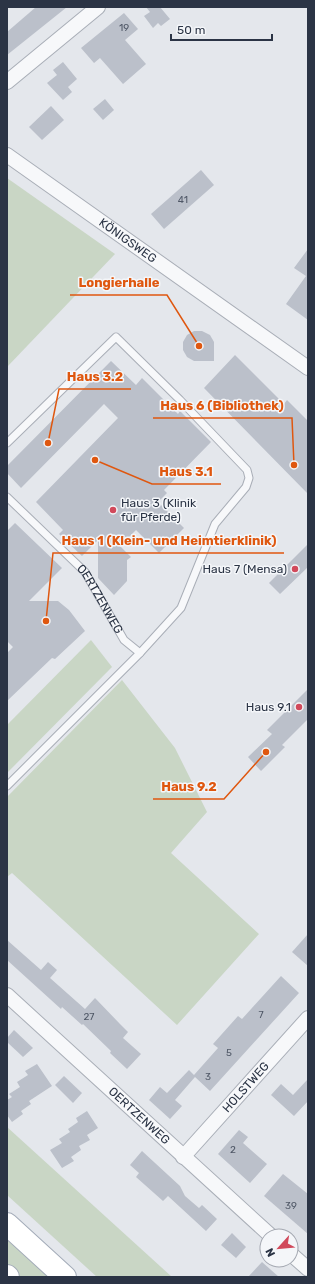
<svg xmlns="http://www.w3.org/2000/svg" width="315" height="1284" viewBox="0 0 315 1284" font-family="Rubik,sans-serif">
  <style>
    .green { fill: #c9d6c5 }
    .building { fill: #bbc0ca }
    .lines { fill: none; stroke-linecap: round; stroke-linejoin: round }
    .lane-casing { stroke: #a9aeb7; stroke-width: 9 }
    .street-casing { stroke: #a9aeb7; stroke-width: 16 }
    .primary-casing { stroke: #a3abb8; stroke-width: 24 }
    .lane { stroke: #f7f8fa; stroke-width: 7 }
    .street { stroke: #f7f8fa; stroke-width: 14 }
    .primary { stroke: #fff; stroke-width: 22 }
    .poi-dot { fill: #d1495b; stroke: #f4f6f9; stroke-width: 1.5 }
    .labels { text-anchor: middle; stroke-width: 3; stroke-linejoin: round; paint-order: stroke }
    .number-label { font-size: 10px; fill: #4f5766 }
    .street-label { font-size: 12px; fill: #2b3445; stroke: #f4f6f9 }
    .poi-label { font-size: 12px; fill: #2b3445; stroke: #f4f6f9; text-anchor: end }
    .leader { fill: none; stroke: #df570f; stroke-width: 1.5 }
    .callout-dot { fill: #df570f; stroke: #f4f6f9; stroke-width: 1.5 }
    .callout-label { font-size: 13px; text-anchor: middle; font-weight: bold; fill: #df570f; stroke: #f4f6f9; stroke-width: 3; stroke-linejoin: round; paint-order: stroke }
  </style>
  <rect width="100%" height="100%" fill="#e4e7ec"/>
  <g class="green">
    <path d="M7,178L115,254L7,367Z"/>
    <path d="M91,640L112,667L7,773V725Z"/>
    <path d="M122,680L175,748L207,812L171,853L259,934L177,1025L12,873L7,877V797Z"/>
    <path d="M7,1127L172,1277H97L7,1195Z"/>
    <path d="M7,1233L55,1277H19L7,1266Z"/>
  </g>
  <g class="building">
    <path d="M36,7H67L7,55V32Z"/>
    <path d="M146,7H160L170,19L161,26L158,23L153,28L144,16L150,12Z"/>
    <path d="M124,13L138,29L125,40L146,64L123,84L100,58L94,63L81,48Z"/>
    <path d="M63,62L77,79L68,87L72,92L63,100L47,83L57,75L53,70Z"/>
    <path d="M105,99L114,110L103,120L93,109Z"/>
    <path d="M51,106L64,120L42,140L29,127Z"/>
    <path d="M201,170L214,185L164,229L151,214Z"/>
    <path d="M308,249V320L286,304L306,276L294,268Z"/>
    <path d="M194,331H202L210,335L214,342V361H194L187,357L183,350V342L187,335Z"/>
    <path d="M235,355L284,404L287,400L308,421V494L204,388Z"/>
    <path d="M111,361L136,385L142,378L178,414L180,411L211,442L164,490L167,493L158,502L184,528L159,553L136,530L120,546L131,557L127,560V581L114,595L98,578V540L82,556L59,534L63,530L36,502L118,418L104,404L21,488L7,473V466Z"/>
    <path d="M15,523L62,568L29,601H58L69,610L85,631L55,659L52,658L7,701V653L13,647L7,641V531Z"/>
    <path d="M308,544V567L280,594L269,583Z"/>
    <path d="M308,689V719L282,745L285,747L261,771L248,757L272,734L267,730Z"/>
    <path d="M308,934V966L292,952Z"/>
    <path d="M7,940L41,970L48,962L57,970L50,978L85,1009L95,998L120,1024L128,1032L123,1038L141,1054L127,1069L110,1053L111,1051L83,1024L82,1025L62,1007L61,1009L7,960Z"/>
    <path d="M281,976L299,993L210,1091L195,1077L175,1100L182,1106L170,1119L149,1100L160,1087L167,1093L189,1070L194,1075L218,1048L213,1044L238,1016L242,1019Z"/>
    <path d="M14,1030L33,1048L23,1057L7,1042V1038Z"/>
    <path d="M37,1064L52,1086L29,1101L31,1104L21,1111L23,1114L12,1122L7,1115V1100L12,1097L9,1094L20,1087L17,1082L28,1075L25,1071Z"/>
    <path d="M64,1076L82,1093L73,1103L55,1085Z"/>
    <path d="M308,1079V1101L294,1116L271,1095L281,1084L293,1095Z"/>
    <path d="M87,1111L98,1128L87,1135L90,1140L79,1146L81,1150L71,1157L74,1161L62,1168L50,1150L62,1143L59,1139L70,1132L68,1129L78,1122L76,1118Z"/>
    <path d="M239,1130L248,1137L243,1143L267,1164L250,1183L218,1154Z"/>
    <path d="M142,1151L180,1186L185,1196L199,1208L202,1205L217,1219L206,1231L168,1196L163,1201L136,1177L139,1173L130,1165Z"/>
    <path d="M283,1174L308,1194V1234L264,1196Z"/>
    <path d="M232,1233L246,1247L236,1258L221,1245Z"/>
    <path d="M262,1262L279,1277H248Z"/>
  </g>
  <g class="lines">
    <defs>
      <g id="lane">
        <path d="M7,443L116,337L180,400L247,470L249,478L246,487L215,524L181,608L140,653L7,786"/>
        <path id="s1" d="M7,497L85,572L124,640L140,653"/>
      </g>
      <g id="street">
        <path d="M7,82L98,7"/>
        <path id="s2" d="M7,155L308,368"/>
        <path id="s3" d="M7,995L271,1236"/>
        <path id="s4" d="M183,1157L308,1018"/>
        <path d="M291,1254L308,1269"/>
      </g>
      <g id="primary">
        <path d="M7,1224L65,1277"/>
        <path d="M7,1276L8,1277"/>
      </g>
    </defs>
    <use href="#lane" class="lane-casing"/>
    <use href="#street" class="street-casing"/>
    <use href="#primary" class="primary-casing"/>
    <use href="#lane" class="lane"/>
    <use href="#street" class="street"/>
    <use href="#primary" class="primary"/>
  </g>
  <g class="poi-dot">
    <circle cx="113" cy="510" r="4"/>
    <circle cx="295" cy="569" r="4"/>
    <circle cx="299" cy="707" r="4"/>
  </g>
  <g class="labels">
    <g class="number-label">
      <text x="124" y="31">19</text>
      <text x="183" y="203">41</text>
      <text x="261" y="1018">7</text>
      <text x="89" y="1020">27</text>
      <text x="229" y="1056">5</text>
      <text x="208" y="1080">3</text>
      <text x="233" y="1153">2</text>
      <text x="291" y="1209">39</text>
    </g>
    <g class="street-label">
      <text dy="4" stroke="none"><textPath href="#s2" startOffset="148">KÖNIGSWEG</textPath></text>
      <text dy="4" stroke="none"><textPath href="#s1" startOffset="139">OERTZENWEG</textPath></text>
      <text dy="4" stroke="none"><textPath href="#s4" startOffset="94">HOLSTWEG</textPath></text>
      <text dy="4" stroke="none"><textPath href="#s3" startOffset="179">OERTZENWEG</textPath></text>
    </g>
    <g class="poi-label">
      <text x="121" y="507" text-anchor="start">Haus 3 (Klinik<tspan x="121" dy="14">für Pferde)</tspan></text>
      <text x="287" y="573">Haus 7 (Mensa)</text>
      <text x="291" y="711">Haus 9.1</text>
    </g>
  </g>
  <path class="leader" d="M199 346L167 295H70M48 443L59 389H131M294 465L292 418H153M95 460L152 484H221M46 621L53 553H284M266 752L224 799H153"/>
  <g class="callout-dot">
    <circle cx="199" cy="346" r="4"/>
    <circle cx="48" cy="443" r="4"/>
    <circle cx="294" cy="465" r="4"/>
    <circle cx="95" cy="460" r="4"/>
    <circle cx="46" cy="621" r="4"/>
    <circle cx="266" cy="752" r="4"/>
  </g>
  <g class="callout-label">
    <text x="119" y="287">Longierhalle</text>
    <text x="95" y="381">Haus 3.2</text>
    <text x="222" y="410">Haus 6 (Bibliothek)</text>
    <text x="186" y="476">Haus 3.1</text>
    <text x="169" y="545">Haus 1 (Klein- und Heimtierklinik)</text>
    <text x="189" y="791">Haus 9.2</text>
  </g>
  <rect width="315" height="1284" fill="none" stroke="#2b3445" stroke-width="16"/>
  <g transform="translate(279 1248) rotate(243)"><circle r="19" fill="#f4f6f9" stroke="#a4a8b1"/>
  <path d="M0-3L7 15L0 10L-7 15Z" fill="#d1495b"/>
  <text y="-6" font-size="11" font-weight="bold" text-anchor="middle" fill="#2b3445">N</text>
  </g>
  <path d="M171 34v6h101v-6" fill="none" stroke="#2b3445" stroke-width="2"/>
  <text x="177" y="34" font-size="12" fill="#2b3445" stroke="#f4f6f9" stroke-width="3" paint-order="stroke">50 m</text>
</svg>
